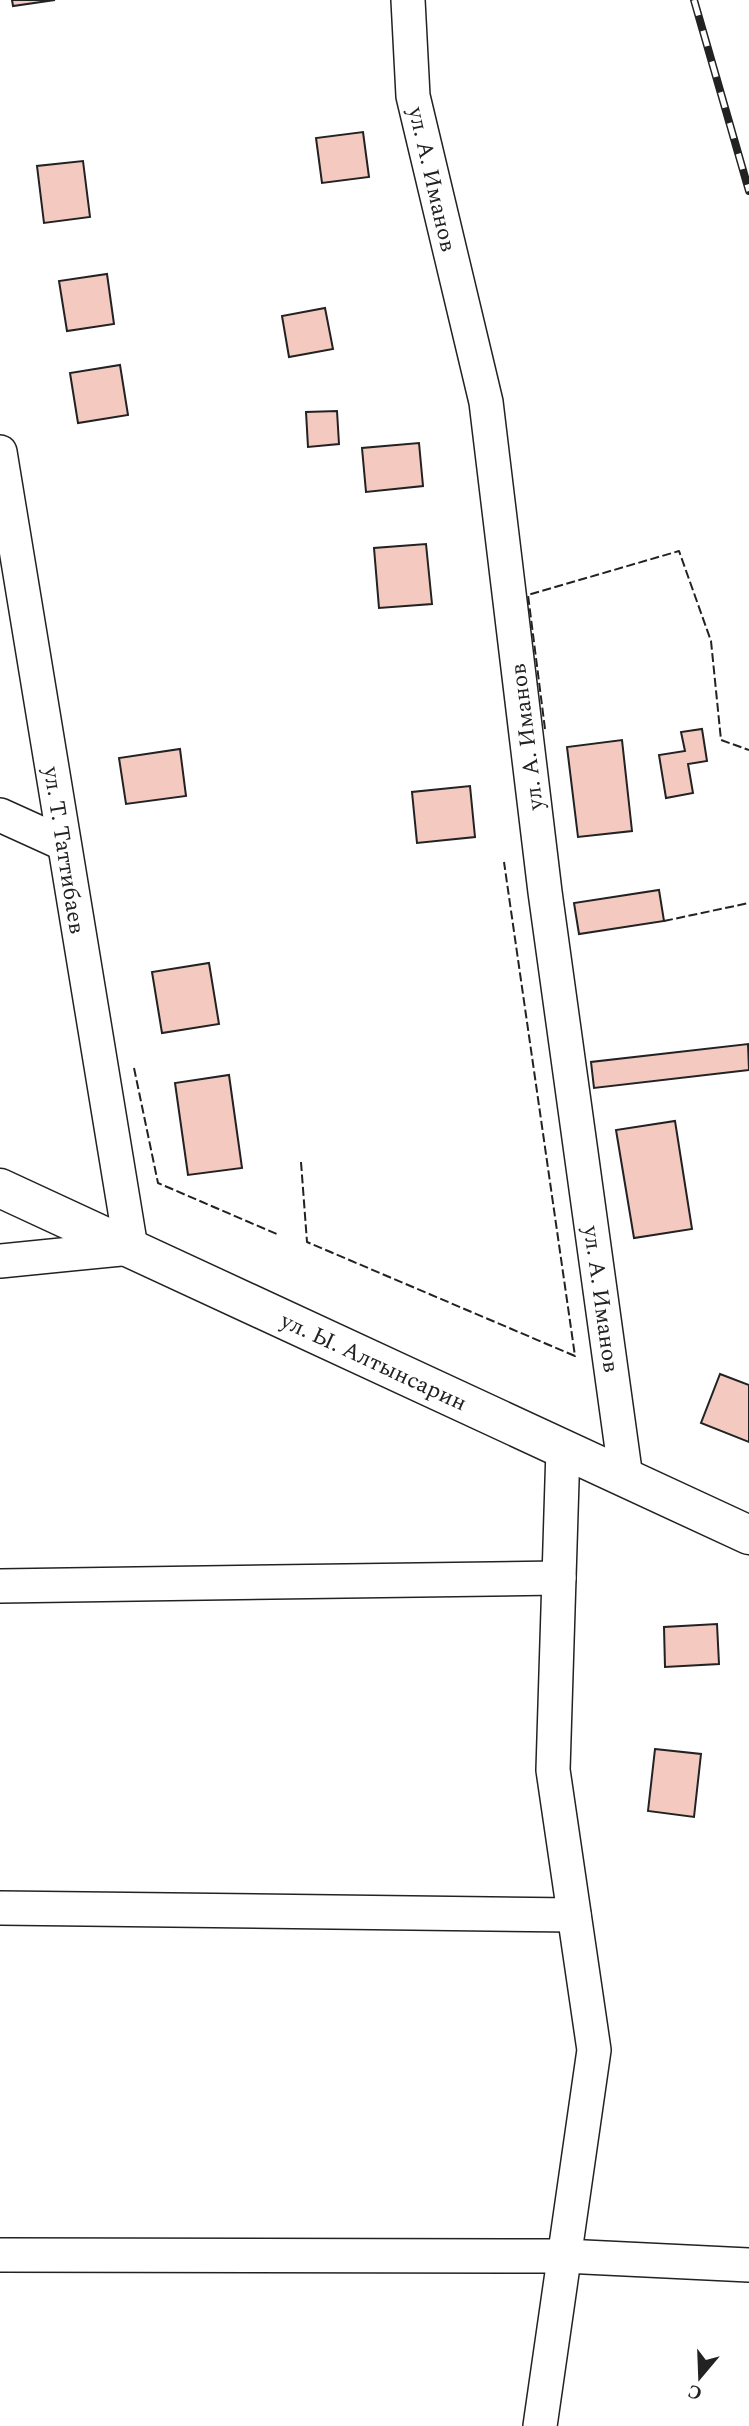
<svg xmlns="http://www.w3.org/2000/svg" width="749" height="2426" viewBox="0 0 749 2426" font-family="Spectral,serif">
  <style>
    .building { fill: #f3c9c0; stroke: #222; stroke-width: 2 }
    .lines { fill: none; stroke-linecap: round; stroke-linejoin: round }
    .minor-casing { stroke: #222; stroke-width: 36 }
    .tertiary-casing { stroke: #222; stroke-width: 41 }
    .minor { stroke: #fff; stroke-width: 33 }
    .tertiary { stroke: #fff; stroke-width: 38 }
    .rail-casing { stroke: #222; stroke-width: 8 }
    .rail { stroke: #fff; stroke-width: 5; stroke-dasharray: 16; stroke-linecap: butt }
    .fence { stroke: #222; stroke-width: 2; stroke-dasharray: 9 3.5; stroke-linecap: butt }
    .labels { text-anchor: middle; stroke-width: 5; stroke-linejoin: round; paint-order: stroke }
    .street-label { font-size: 23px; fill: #222; stroke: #fff }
  </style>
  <rect width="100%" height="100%" fill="#fff"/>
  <g class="building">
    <path d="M12,0H55L13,6Z"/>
    <path d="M363,132L369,177L322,183L316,138Z"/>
    <path d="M83,161L90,217L44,223L37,166Z"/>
    <path d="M107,274L114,324L67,331L59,281Z"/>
    <path d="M325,308L333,349L289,357L282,316Z"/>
    <path d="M120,365L128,415L78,423L70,373Z"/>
    <path d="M337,411L339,444L308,447L306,412Z"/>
    <path d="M419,443L423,486L366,492L362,448Z"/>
    <path d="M426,544L432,604L379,608L374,548Z"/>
    <path d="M702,729L707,761L688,764L693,793L666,798L659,755L685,751L681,732Z"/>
    <path d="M622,740L632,831L578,837L567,747Z"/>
    <path d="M180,749L186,796L126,804L119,758Z"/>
    <path d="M470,786L475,837L417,843L412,792Z"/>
    <path d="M659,890L664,921L579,934L574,903Z"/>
    <path d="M209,963L219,1024L162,1033L152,972Z"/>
    <path d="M748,1044L749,1070L594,1088L591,1062Z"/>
    <path d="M229,1075L242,1168L188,1175L175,1083Z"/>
    <path d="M675,1121L692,1229L634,1238L616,1130Z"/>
    <path d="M720,1374L749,1385V1442L701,1423Z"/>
    <path d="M717,1624L719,1664L665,1667L664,1627Z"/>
    <path d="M655,1749L701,1754L694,1817L648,1811Z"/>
  </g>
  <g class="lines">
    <defs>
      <g id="minor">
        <path d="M408,0L413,96L486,402L545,892L626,1478"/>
        <path d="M0,452L131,1248L0,1261"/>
        <path d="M0,815L64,844"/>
        <path d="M0,1586L559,1578"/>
        <path d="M0,1908L574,1915"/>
        <path d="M0,2255L564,2256L749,2265"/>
        <path d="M540,2426L594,2050L553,1770L563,1449"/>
      </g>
      <path id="tertiary" d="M0,1188L749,1535"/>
    </defs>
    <use href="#minor" class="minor-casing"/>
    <use href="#tertiary" class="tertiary-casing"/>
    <use href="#minor" class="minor"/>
    <use href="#tertiary" class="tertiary"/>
    <defs>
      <path id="rail" d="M694,0L749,191"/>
    </defs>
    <use href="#rail" class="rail-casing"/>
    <use href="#rail" class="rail"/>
    <g class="fence">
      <path d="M545,729L528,595L679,551L711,641L721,740L749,750"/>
      <path d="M664,921L749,903"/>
      <path d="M134,1068L158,1183L279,1235"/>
      <path d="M301,1162L307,1242L575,1356L504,862"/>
    </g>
  </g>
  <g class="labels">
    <g class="street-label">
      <text transform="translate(433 179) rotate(77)" y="8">ул. А. Иманов</text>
      <text transform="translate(526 737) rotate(-97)" y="8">ул. А. Иманов</text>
      <text transform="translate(65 850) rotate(81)" y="8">ул. Т. Таттибаев</text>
      <text transform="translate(602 1299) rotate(82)" y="8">ул. А. Иманов</text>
      <text transform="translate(374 1361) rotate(25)" y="8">ул. Ы. Алтынсарин</text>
    </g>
  </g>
  <g transform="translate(700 2377) rotate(199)" stroke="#ffffff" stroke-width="5" paint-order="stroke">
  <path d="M0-5L12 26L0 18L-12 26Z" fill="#222222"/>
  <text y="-10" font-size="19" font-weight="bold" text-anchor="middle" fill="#222222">С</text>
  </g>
</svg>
